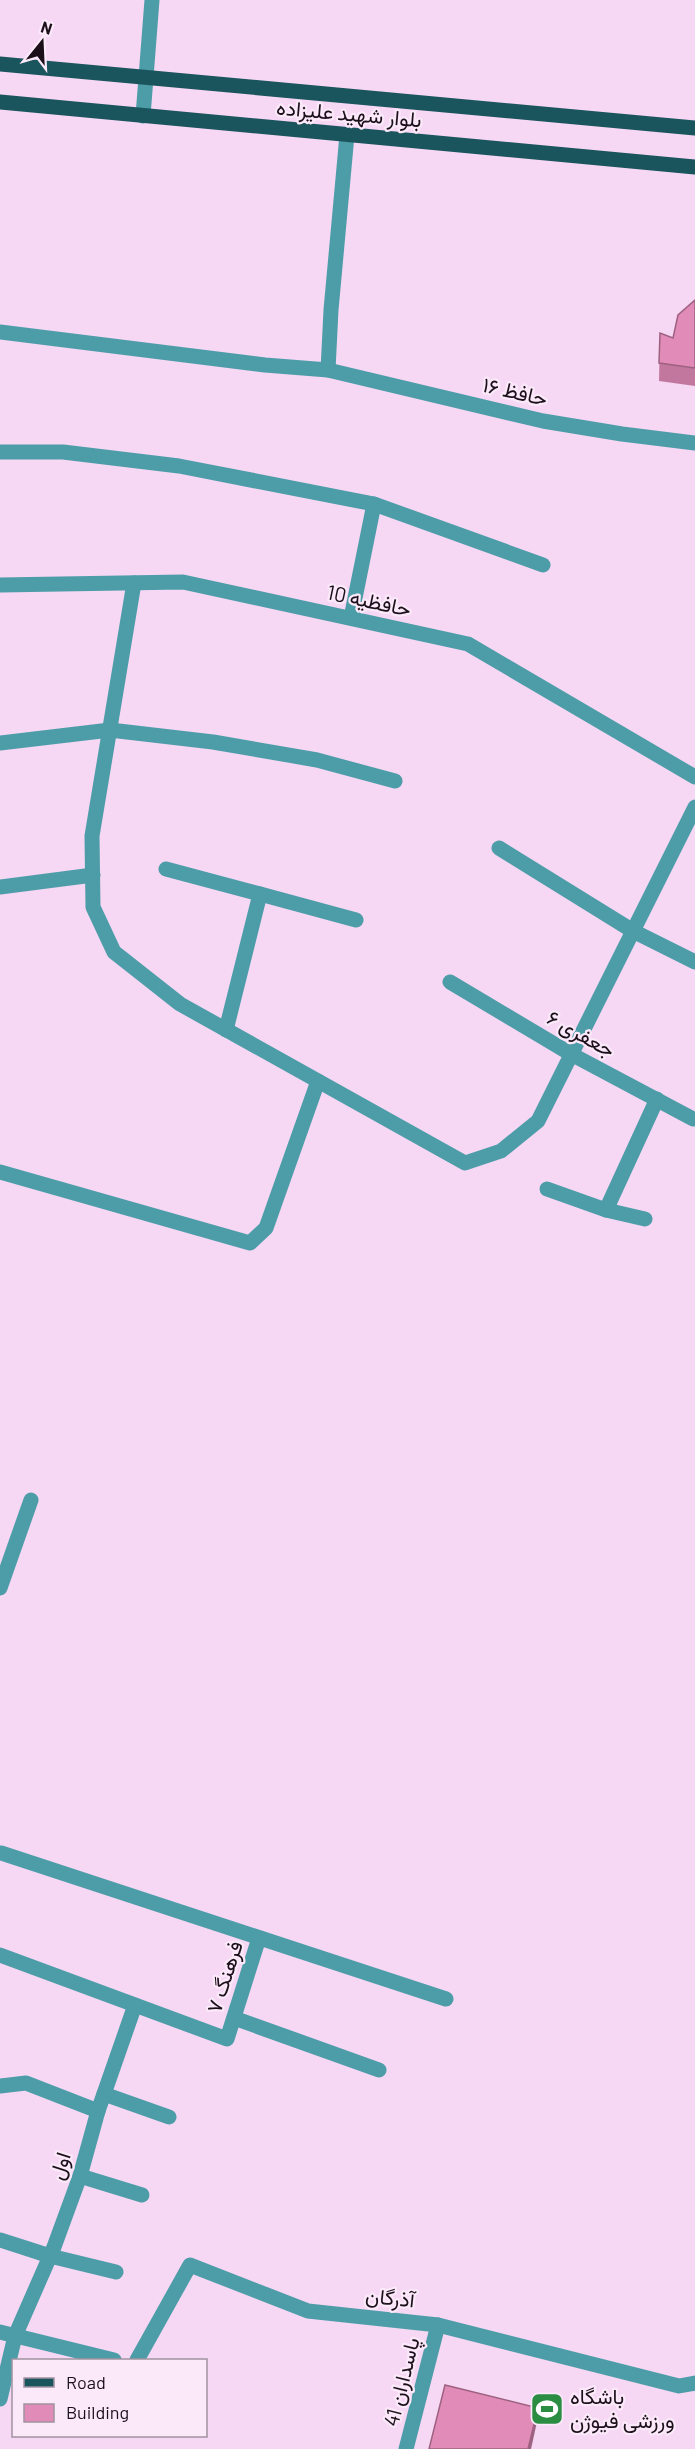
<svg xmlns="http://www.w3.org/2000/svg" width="695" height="2449" viewBox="0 0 695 2449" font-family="Barlow,Vazirmatn,sans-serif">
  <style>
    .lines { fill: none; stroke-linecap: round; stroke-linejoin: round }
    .street { stroke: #4d9da8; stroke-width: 15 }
    .primary { stroke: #1a545c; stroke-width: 15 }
    .wall { fill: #c2789e }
    .shaded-wall { fill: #9e6281 }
    .building { fill: #e18cb8; stroke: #9e6281; stroke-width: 1.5 }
    .labels { text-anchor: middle; stroke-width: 4.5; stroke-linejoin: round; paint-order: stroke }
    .street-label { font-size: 21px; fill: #1b101a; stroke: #fbe9fa }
    .poi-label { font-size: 21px; fill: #1b101a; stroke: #fbe9fa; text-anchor: start }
  </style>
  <rect width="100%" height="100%" fill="#f6d7f4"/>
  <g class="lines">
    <g class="street">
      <path d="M143,116L152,0"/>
      <path d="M0,332L265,365L328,370L543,421L622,434L695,443"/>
      <path d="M328,370L331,310L347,135"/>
      <path d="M0,452H63L179,466L374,504L543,565"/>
      <path d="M134,583L92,836L93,907L114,952L180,1004L465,1163L501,1151L538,1121L695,807"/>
      <path d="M0,585L183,582L468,644L695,777"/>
      <path d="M351,618L374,504"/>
      <path d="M0,743L110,730L213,742L317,760L395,781"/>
      <path d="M499,848L633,931L695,962"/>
      <path d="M166,869L260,894"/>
      <path d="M0,887L93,875"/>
      <path d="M450,982L571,1054L693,1119"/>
      <path d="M226,1030L260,894L356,920"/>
      <path d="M0,1172L250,1243L266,1228L318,1081"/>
      <path d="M547,1189L606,1210L645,1219"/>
      <path d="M606,1210L657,1099"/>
      <path d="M0,1588L31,1500"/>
      <path d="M1,1853L446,1999"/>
      <path d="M0,1955L227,2039L259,1938"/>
      <path d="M234,2018L379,2070"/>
      <path d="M0,2086L26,2083L98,2111"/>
      <path d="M104,2094L169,2117"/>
      <path d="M80,2176L142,2195"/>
      <path d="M0,2240L50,2256L116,2272"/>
      <path d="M0,2332L114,2360"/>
      <path d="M137,2360L190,2265L308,2311L438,2325L679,2386L695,2383"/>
      <path d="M0,2399L15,2336L54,2247L80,2176L98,2111L135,2005"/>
      <path d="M406,2449L438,2325"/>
    </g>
    <g class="primary">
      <path d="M0,64L695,128"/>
      <path d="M0,102L695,167"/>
    </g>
  </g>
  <path class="wall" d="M695,300V386L659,381L660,333L673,338Z"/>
  <path class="shaded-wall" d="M538,2408V2417L531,2449H528Z"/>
  <g class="building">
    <path d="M695,300V368L659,363L660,333L673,338L678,315Z"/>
    <path d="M445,2385L538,2408L528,2449H429Z"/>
  </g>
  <defs>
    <symbol id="stadium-square" viewBox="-11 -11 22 22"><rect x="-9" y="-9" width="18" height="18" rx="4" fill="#2a8d42" stroke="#fbe9fa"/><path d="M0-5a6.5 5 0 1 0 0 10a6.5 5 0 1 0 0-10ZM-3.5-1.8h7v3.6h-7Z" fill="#fff"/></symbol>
  </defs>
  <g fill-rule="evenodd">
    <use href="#stadium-square" x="528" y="2390" width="38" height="38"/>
  </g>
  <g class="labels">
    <g class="street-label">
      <text transform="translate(349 114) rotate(5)" y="7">بلوار شهید علیزاده</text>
      <text transform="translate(515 392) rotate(13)" y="7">حافظ ۱۶</text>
      <text transform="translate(369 601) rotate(12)" y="7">حافظیه 10</text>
      <text transform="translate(581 1034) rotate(29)" y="7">جعفری ۶</text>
      <text transform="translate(225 1977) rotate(-72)" y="7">فرهنگ ۷</text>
      <text transform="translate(60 2166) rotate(-72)" y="7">اول</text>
      <text transform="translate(390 2298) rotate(6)" y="7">آذرگان</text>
      <text transform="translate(402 2382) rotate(-76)" y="7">پاسداران 41</text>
    </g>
    <g class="poi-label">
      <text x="570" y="2404">باشگاه<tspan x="570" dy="24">ورزشی فیوژن</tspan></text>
    </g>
  </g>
  <rect x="12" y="2359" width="195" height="78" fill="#fbe9fa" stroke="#a192a0" stroke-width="1.5"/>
  <rect x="24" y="2378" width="30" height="9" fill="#1a545c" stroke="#a192a0" stroke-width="1.5"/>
  <text x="66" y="2389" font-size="18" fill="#1b101a">Road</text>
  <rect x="24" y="2404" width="30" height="18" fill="#e18cb8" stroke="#a192a0" stroke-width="1.5"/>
  <text x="66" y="2419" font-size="18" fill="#1b101a">Building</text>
  <g transform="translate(42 42) rotate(18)" stroke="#fbe9fa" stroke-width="4.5" paint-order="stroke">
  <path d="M0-4.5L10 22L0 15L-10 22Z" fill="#1b101a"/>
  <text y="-9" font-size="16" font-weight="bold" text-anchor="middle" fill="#1b101a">N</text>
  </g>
</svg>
